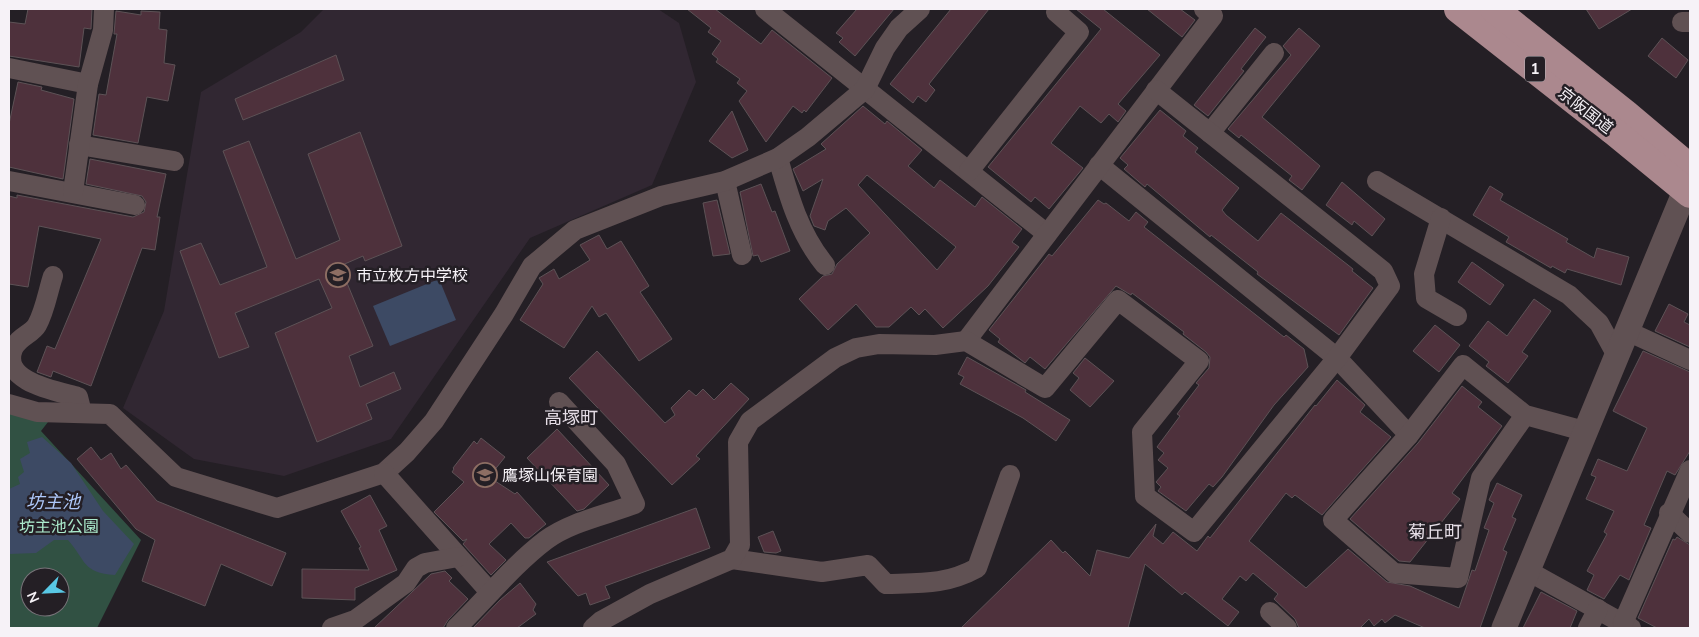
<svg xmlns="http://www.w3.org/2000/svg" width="1699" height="637" viewBox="0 0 1699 637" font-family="'Nunito Sans','Noto Sans JP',sans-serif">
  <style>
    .built { fill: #312732 }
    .green { fill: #315143; fill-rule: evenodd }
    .water { fill: #3d4a64 }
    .building { fill: #4e313c; stroke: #5d5256; fill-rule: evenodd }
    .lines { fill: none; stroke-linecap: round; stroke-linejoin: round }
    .minor { stroke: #605153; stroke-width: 20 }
    .tertiary { stroke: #605153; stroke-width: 25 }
    .trunk { stroke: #ab888e; stroke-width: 28 }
    .trunk-bridge { stroke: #ab888e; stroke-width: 28 }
    .labels { text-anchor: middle; stroke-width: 5; stroke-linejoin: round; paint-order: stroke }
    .shield { fill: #241f25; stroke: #b7b3b8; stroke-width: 1 }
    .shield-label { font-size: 15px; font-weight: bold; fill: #f6f2f7 }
    .street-label { font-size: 16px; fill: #f6f2f7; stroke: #241f25 }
    .poi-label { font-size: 16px; fill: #f6f2f7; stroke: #241f25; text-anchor: start }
    .park-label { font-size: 16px; fill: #abeacc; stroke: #241f25 }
    .neighbourhood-label { font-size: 18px; fill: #e5dde6; stroke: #241f25 }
    .water-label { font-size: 18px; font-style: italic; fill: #aec8fa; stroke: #241f25 }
  </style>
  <rect width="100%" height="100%" fill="#241f25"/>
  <path class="built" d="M324,9H658L679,23L696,82L652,185L530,238L391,439L284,476L194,459L123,408L164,311L201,92L301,32Z"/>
  <path class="green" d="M9,411L48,422L41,431L141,540L97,628H9ZM30,577H60V607H30Z"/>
  <g class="water">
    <path d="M439,279L456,320L390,346L373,306Z"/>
    <path d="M42,437L71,463L103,511L134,544L115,575C82,573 86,560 68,540H54L36,553L9,554V489L20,484L18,477L24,472L20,459L30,453L27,442Z"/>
  </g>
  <g class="building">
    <path d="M28,9H92L91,29L84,28L79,67L9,56V22L25,24Z"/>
    <path d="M687,9H715L761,44L772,30L832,78L806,112L804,110L802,113L793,106L766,142L739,101L747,91L737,83L740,79L716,62L718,59L712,54L721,41L708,32L711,28Z"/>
    <path d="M857,9H894L855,56L839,42L843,38L836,33Z"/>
    <path d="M951,9H989L929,84L935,90L926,102L918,96L913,103L890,84Z"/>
    <path d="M1076,9H1103L1160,55L1118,104L1126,111L1118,122L1109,114L1101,123L1080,106L1051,143L1083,168L1049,209L1035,197L1031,202L988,167L1101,29Z"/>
    <path d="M1147,9H1180L1195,20L1182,37Z"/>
    <path d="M1586,9H1632L1599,29Z"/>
    <path d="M116,11L141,15V11L160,12L159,29L167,30L164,63L175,65L168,101L147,97L138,143L93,135L99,94L106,95L117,34H114Z"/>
    <path d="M1255,28L1266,37L1241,69L1244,71L1208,116L1194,105Z"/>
    <path d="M1299,28L1320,46L1262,117L1320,166L1302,190L1289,180L1292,176L1241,135L1239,138L1228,129L1291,55L1283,46Z"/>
    <path d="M1662,38L1688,60L1676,78L1648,56Z"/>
    <path d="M336,55L344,80L243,120L235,99Z"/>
    <path d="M18,82L42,87L41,90L74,99L63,179L9,167V124Z"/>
    <path d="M863,106L885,124L887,121L922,150L908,166L934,188L940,180L975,207L982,197L1022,229L1012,242L1019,247L988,286L943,328L925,309L919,315L911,307L889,327H876L856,304L828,330L799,299L823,276L832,274L837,264L870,233L846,208L828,221L825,230L814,226L810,216L823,179L803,191L793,169L826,149L821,144ZM867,175L956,247L937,270L858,185Z"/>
    <path d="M1160,110L1186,131L1183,136L1198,148L1195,152L1239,188L1222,210L1226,215L1258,241L1281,213L1348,265L1353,269L1352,271L1373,288L1339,335L1257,274L1258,272L1211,235L1210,237L1147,184L1145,187L1124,169L1128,165L1120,158Z"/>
    <path d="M732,111L748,150L732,158L709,141Z"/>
    <path d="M360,132L402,246L365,261L363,256L340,266L373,346L349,356L360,387L394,372L401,389L366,404L372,419L317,442L275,333L332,308L319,279L235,313L249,347L219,358L180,251L201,243L220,285L267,267L223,151L249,141L296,259L340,240L308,154Z"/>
    <path d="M90,159L166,174L157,217H160L155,250L142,248L91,386L53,371L51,377L37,372L47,346L55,349L101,239L39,226L28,287L9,284V196L17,198V195L133,217L144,212L146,202L142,196L86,184Z"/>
    <path d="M1342,182L1385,219L1372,236L1354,221L1352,225L1326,205Z"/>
    <path d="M761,184L772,212L775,211L790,251L761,262L758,255L753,256L740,192Z"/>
    <path d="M1490,186L1503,194L1500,200L1568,239L1566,242L1594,258L1597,248L1629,257L1621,285L1567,269L1565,273L1552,266L1551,268L1506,242L1509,237L1473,215Z"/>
    <path d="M717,200L730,254L713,256L703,203Z"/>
    <path d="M1098,200L1104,204L1106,203L1129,221L1136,212L1148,222L1144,227L1284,337L1286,335L1304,349L1308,367L1274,405L1222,477L1213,487L1209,484L1186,511L1158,491L1161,487L1156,482L1168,468L1158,460L1164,453L1157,447L1180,416L1177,414L1199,385L1196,383L1209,368L1210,357L1206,352L1183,334L1184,332L1132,293L1131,295L1116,286L1045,369L1030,357L1025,363L1020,359L998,342L1000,339L989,330L1049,254L1052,256Z"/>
    <path d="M599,235L607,249L621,241L649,286L640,292L672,339L639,361L606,313L599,317L592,306L564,348L520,320L543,284L539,278L554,269L559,279L590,260L580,245Z"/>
    <path d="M1472,262L1504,285L1490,305L1458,282Z"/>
    <path d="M1534,299L1551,311L1522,352L1528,356L1508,383L1486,366L1489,362L1469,346L1488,321L1507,336Z"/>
    <path d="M1669,304L1688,314L1684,322L1690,325V347L1655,331Z"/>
    <path d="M1435,325L1460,345L1439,372L1413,351Z"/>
    <path d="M597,351L665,423L675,415L671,408L689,390L696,396L703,389L714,400L731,383L749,399L696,456L700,459L672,485L569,378Z"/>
    <path d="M1643,351L1690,372V451L1675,475L1667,471L1644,525L1651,528L1629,580L1620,575L1604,599L1587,590L1594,575L1587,571L1607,534L1604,532L1614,511L1586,499L1596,477L1591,475L1598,459L1627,471L1647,428L1613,411Z"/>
    <path d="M967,357L1026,390L1025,392L1070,420L1056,441L1023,418L960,384L964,377L958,374Z"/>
    <path d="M1085,358L1114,381L1090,407L1070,390L1079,378L1073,373Z"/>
    <path d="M1337,380L1365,405L1360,412L1391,437L1322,515L1295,495L1292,498L1286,493L1249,541L1306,588L1348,549L1387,582L1410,586L1459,608L1472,570L1475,571L1489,530L1484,528L1494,503L1489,500L1497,483L1522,495L1512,517L1516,519L1503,550L1507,552L1480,628H1425L1395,615L1385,623L1382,619L1374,626L1369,619L1360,628H1299L1295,619L1274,599L1278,594L1253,573L1246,581L1240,576L1222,599L1239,612L1228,626L1185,592L1182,595L1145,564L1128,628H961L1051,540L1063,553L1065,551L1090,576L1097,550L1129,558L1156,524L1153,536L1163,544L1173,532L1197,551L1208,536L1210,538L1315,405L1316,406Z"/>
    <path d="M1462,386L1482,402L1478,407L1502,426L1452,493L1460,499L1410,562L1399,561L1350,519L1418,443Z"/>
    <path d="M557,429L609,485L584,509L577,511L527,458Z"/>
    <path d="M481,438L505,457L489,477L515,494L517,492L546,524L529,538H525L511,523L489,544L506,560L491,575L463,544L467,539L463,541L434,512L464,482L452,472L454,469L453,468L474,441L477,444Z"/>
    <path d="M91,447L101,460L111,453L121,469L126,465L157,501L286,553L272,586L221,564L205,606L142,581L155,540L136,529L77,459Z"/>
    <path d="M370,495L387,526L379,530L397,570L355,588V600L302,598V569L369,570L359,548L361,547L341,511Z"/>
    <path d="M696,508L710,548L605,586L610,598L590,605L586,593L578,596L547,562Z"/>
    <path d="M773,531L781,551L776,553L764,552L758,537Z"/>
    <path d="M1677,537L1690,545V628H1657L1638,618L1673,539L1675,540Z"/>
    <path d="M445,571L452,578L449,581L468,599L448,620L443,628H374L431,574Z"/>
    <path d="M520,583L536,604L533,610L536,614L517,628H473L500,600Z"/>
    <path d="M1541,592L1577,611L1570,628H1523Z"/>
  </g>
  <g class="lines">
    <g class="minor">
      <path d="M765,9L1047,234"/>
      <path d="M1682,22H1690"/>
      <path d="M9,68L88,84"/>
      <path d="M1210,133L1274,53"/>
      <path d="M79,145L174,161"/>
      <path d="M778,158C789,197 799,233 825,265"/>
      <path d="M1099,165L1337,358L1409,435"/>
      <path d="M969,171L1079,32L1056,12L1058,9"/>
      <path d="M9,181L135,205"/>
      <path d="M725,181L742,255"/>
      <path d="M1377,181L1569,295L1599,323L1616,354"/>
      <path d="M73,192L88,84L103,30L104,9"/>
      <path d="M1441,218L1424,274L1426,298L1457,316"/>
      <path d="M53,276C48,291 45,311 37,325C32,334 18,337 13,349C0,382 57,391 78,397L82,413"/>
      <path d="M1627,331L1690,360"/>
      <path d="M966,341L1213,16L1204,9"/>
      <path d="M9,404L37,412L110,414L176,477L277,508L384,473L407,452L434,421L504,314L532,266L575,230L661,196L725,181L778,158L808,137L865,89L885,48L899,28L920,9"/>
      <path d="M1525,415L1481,478L1458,578L1394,573L1333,520L1409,435L1463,365L1525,415L1584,431"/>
      <path d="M384,473L490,592"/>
      <path d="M1669,513L1690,533"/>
      <path d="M732,559L822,572L868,565L886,584C921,583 946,585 977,568L1010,475"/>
      <path d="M1528,571L1631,628"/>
      <path d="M1270,612L1287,628"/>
      <path d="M1623,623L1690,470"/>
      <path d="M332,628L355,620L406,583L416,568L425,563L458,557"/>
      <path d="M456,628C486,599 513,565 546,540C570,522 606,515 635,504L616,464L559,402"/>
      <path d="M593,628L601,621L650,594L732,559L740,545L738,442L750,421L835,358L856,348L879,344L935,345L966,341L1045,388L1118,300L1199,361L1142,432L1145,496L1194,532L1337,358L1390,286L1383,271L1156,90"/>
      <path d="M1588,628L1598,609"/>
    </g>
    <path class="tertiary" d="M1504,628L1690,179"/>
    <g class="trunk">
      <path d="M1458,9L1612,130"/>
      <path d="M1494,9L1626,114L1690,168"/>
    </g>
    <path class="trunk-bridge" d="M1612,130L1690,194"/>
  </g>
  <defs>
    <symbol id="school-ring" viewBox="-11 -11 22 22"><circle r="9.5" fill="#241f25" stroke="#8d6e63" stroke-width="1.5"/><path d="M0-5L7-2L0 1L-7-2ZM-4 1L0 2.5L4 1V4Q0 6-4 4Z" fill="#8d6e63"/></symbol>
  </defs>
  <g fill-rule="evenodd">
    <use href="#school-ring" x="324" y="261" width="28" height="28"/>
    <use href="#school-ring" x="471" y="461" width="28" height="28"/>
  </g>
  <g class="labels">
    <rect class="shield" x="1525" y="56.5" width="20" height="25" rx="4"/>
    <g class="shield-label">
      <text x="1535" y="74">1</text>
    </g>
    <g class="street-label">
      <text transform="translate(1586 110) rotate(38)" y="6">京阪国道</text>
    </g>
    <g class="poi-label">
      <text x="356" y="281">市立枚方中学校</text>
      <text x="502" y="481">鷹塚山保育園</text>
    </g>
    <g class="park-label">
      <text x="59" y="532">坊主池公園</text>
    </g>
    <g class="neighbourhood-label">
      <text x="571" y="424">高塚町</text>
      <text x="1435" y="538">菊丘町</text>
    </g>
    <g class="water-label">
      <text x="53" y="508">坊主池</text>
    </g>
  </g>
  <rect width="1699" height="637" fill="none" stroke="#f6f2f7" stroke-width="20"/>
  <g transform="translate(45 592) rotate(246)"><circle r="24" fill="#241f25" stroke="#787379"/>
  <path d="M0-4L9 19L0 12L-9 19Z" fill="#59c8e5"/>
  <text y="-8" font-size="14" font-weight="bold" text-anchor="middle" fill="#f6f2f7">N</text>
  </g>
</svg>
